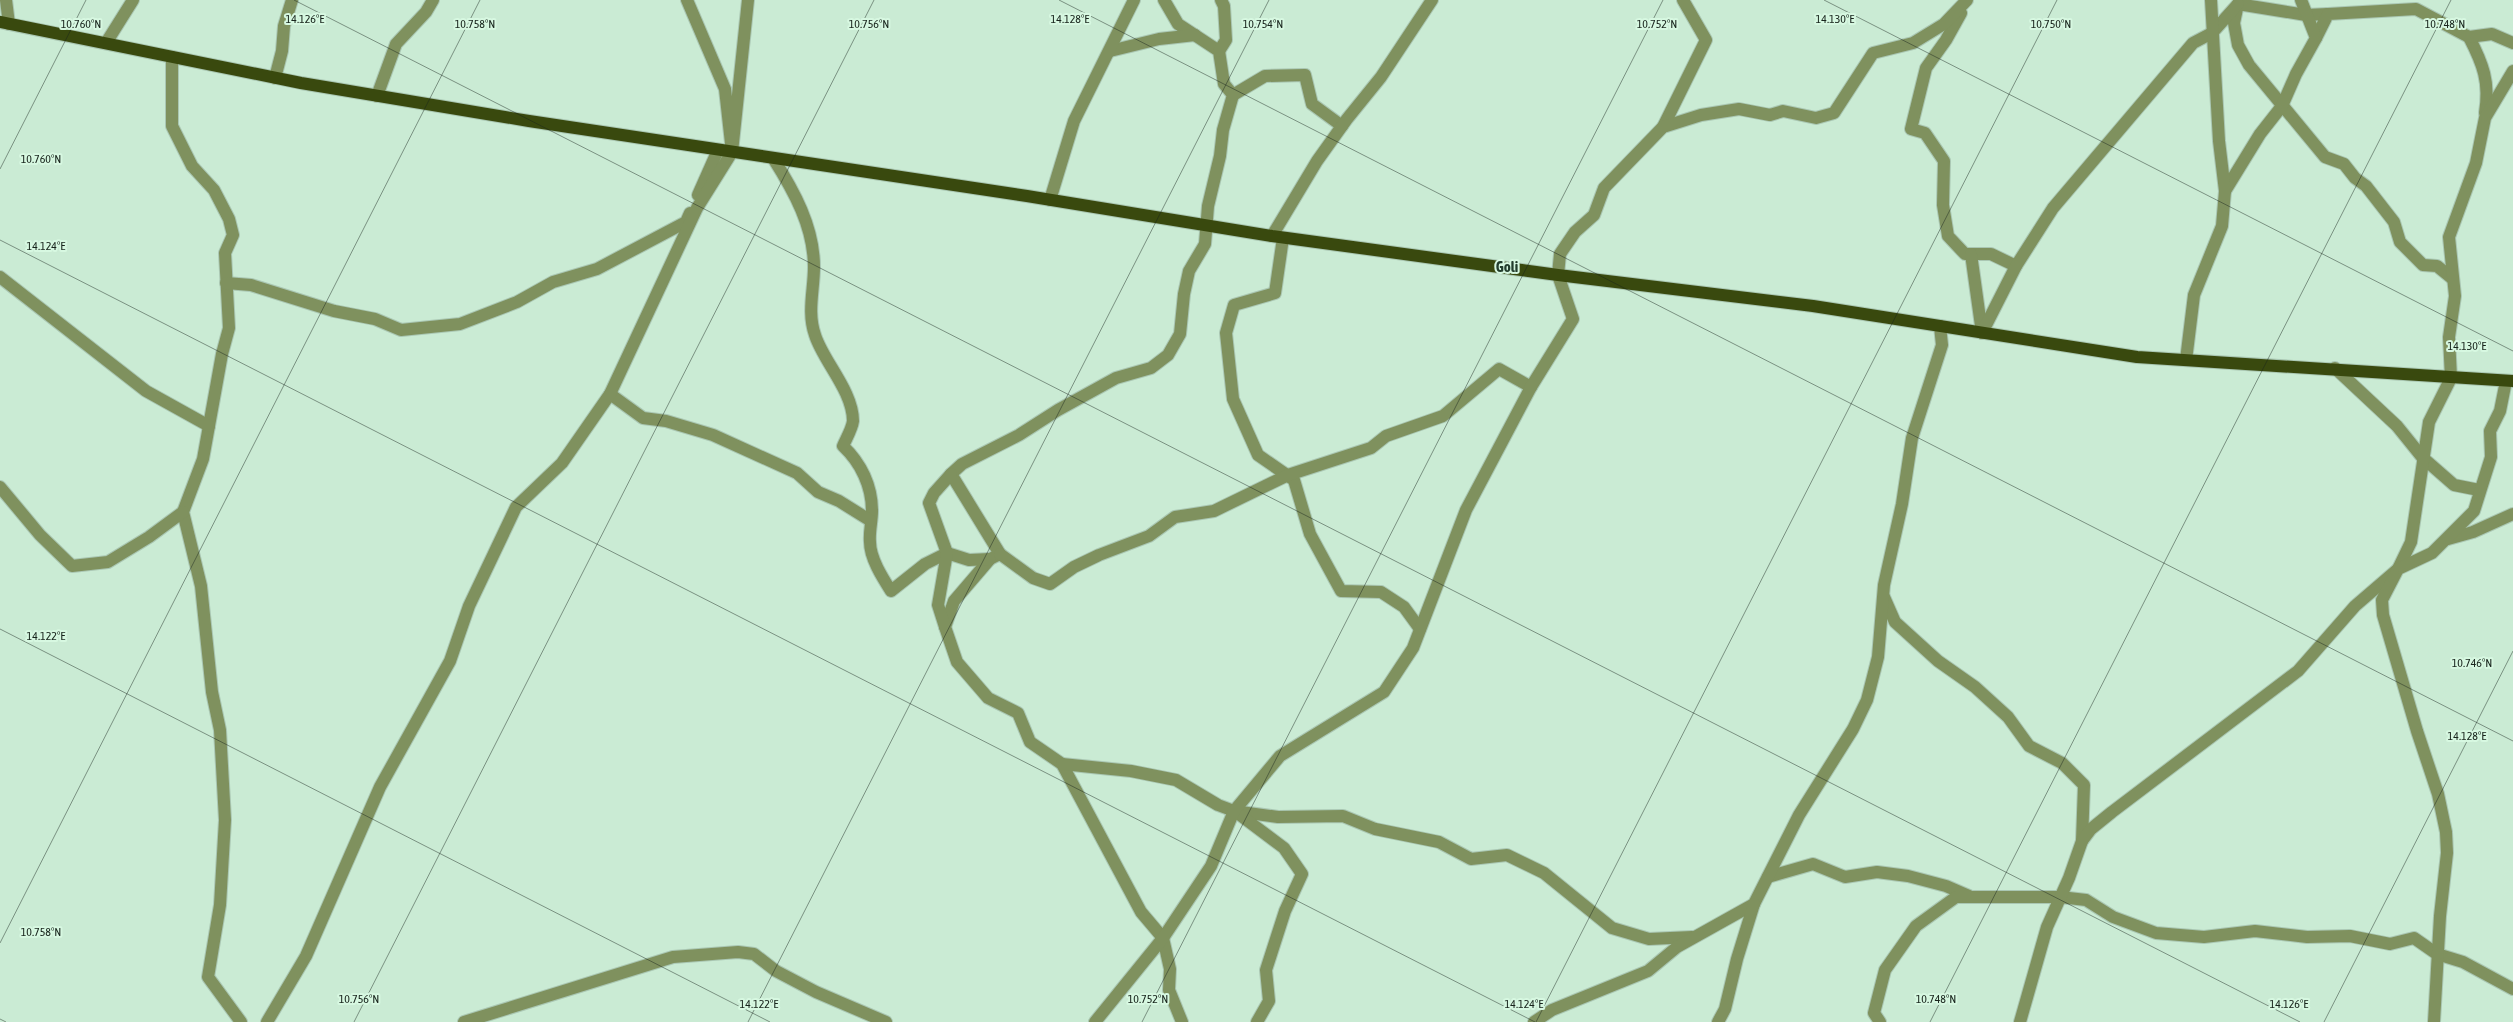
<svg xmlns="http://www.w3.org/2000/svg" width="2513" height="1022" viewBox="0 0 2513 1022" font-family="'Asap Condensed',sans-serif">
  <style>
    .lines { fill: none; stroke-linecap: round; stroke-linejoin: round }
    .minor-casing { stroke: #aac7b3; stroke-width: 14 }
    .major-casing { stroke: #aac7b3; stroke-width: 14 }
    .minor { stroke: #7f915e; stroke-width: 12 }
    .major { stroke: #39490e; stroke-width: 12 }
    .ticks { fill: none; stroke: #18241c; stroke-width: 1; stroke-opacity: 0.45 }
    .labels { text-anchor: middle; stroke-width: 4; stroke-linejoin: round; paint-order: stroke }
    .quarter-label { font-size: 15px; font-weight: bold; fill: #223d2c; stroke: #d7f8e1 }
    .ticks-label { font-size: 12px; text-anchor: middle; fill: #18241c; stroke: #d7f8e1; stroke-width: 4; stroke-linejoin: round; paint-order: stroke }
  </style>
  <rect width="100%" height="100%" fill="#caebd4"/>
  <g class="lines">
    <defs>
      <g id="minor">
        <path d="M6,0L9,24"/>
        <path d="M687,0L725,89L732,152L748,0"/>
        <path d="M1164,0L1178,24L1219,51L1224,84L1233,95L1223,130L1220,156L1208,206L1205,244L1189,271L1184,294L1180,334L1168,355L1151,368L1116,378L1058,410L1019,435L962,464L951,474L1000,554L990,559L954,601L945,627L957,662L988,698L1018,713L1030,742L1062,764L1141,912L1163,938L1170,969L1169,990L1182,1022"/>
        <path d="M1961,13L1946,40L1926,68L1911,129L1925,133L1944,161L1943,205L1948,236L1965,254H1991L2016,266"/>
        <path d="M2328,14L2306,15L2238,4L2234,23L2238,45L2249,65L2325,157L2344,164L2355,178L2366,186L2394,222L2400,242L2423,265L2437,266L2453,279"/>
        <path d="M2469,37C2483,64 2490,82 2485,113"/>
        <path d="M2316,38L2328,14L2416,9L2469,37L2492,34L2513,43"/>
        <path d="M106,43L133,0"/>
        <path d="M1110,51L1159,39L1195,35"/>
        <path d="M1219,51L1226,40L1224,6L1221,0"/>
        <path d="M172,57V126L192,166L214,190L229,219L233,235L225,253L229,328L222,354L203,459L183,512L201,586L212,692L220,730L225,820L220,905L208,977L241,1022"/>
        <path d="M275,78L282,51L284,26L292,0"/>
        <path d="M1233,95L1265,76L1305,75L1312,104L1342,126"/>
        <path d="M377,96L396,44L426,12L433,0"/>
        <path d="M1663,127L1706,40L1683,0"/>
        <path d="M773,158C794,191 814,227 814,267C814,290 807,312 815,335C823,361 853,391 853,421C852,429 846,439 843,446C861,463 872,486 872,511C872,521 869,532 870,542C870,558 882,577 891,591L925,564L947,553L969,560L990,559"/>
        <path d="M2225,191L2260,134L2282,106L2296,74L2316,38L2301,0"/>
        <path d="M698,195L718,150"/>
        <path d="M1050,200L1074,121L1134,0"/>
        <path d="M1272,236L1317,161L1347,119L1381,77L1432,0"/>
        <path d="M1283,238L1275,293L1234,305L1226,333L1233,399L1258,455L1294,480L1310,534L1341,591L1381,592L1404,607L1420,629"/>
        <path d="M1971,254L1982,333"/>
        <path d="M0,277L146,391L209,426"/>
        <path d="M226,283L251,285L334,311L375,319L401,330L460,324L517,302L553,282L597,269L686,222L690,213"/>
        <path d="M1982,333L2016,266L2053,208L2193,43L2212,33L2238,4"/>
        <path d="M2186,360L2194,295L2222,226L2225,191L2219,141L2211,0"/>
        <path d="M2335,368L2397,426L2422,457L2454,485L2479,490"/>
        <path d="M610,394L643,418L666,421L713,435L797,473L818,492L839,501L871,521"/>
        <path d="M0,487L40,535L72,566L108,562L149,537L183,512"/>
        <path d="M2448,539L2473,532L2513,514"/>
        <path d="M1000,554L1033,578L1050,584L1074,567L1099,555L1149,536L1175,517L1214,511L1288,475L1371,448L1386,436L1443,416L1499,369L1531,387"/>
        <path d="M1884,597L1895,622L1938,661L1975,687L2008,717L2029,746L2062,763L2084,785L2082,841"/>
        <path d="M945,627L938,605L947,553L929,503L934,493L951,474"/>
        <path d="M1062,764L1131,771L1176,780L1218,805L1234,811L1278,817L1343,816L1375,829L1439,842L1471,859L1507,855L1544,873L1612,928L1649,939L1692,937"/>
        <path d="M1236,812L1284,848L1302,874L1285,911L1266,970L1269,1001L1257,1022"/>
        <path d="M1768,877L1813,864L1845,877L1877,872L1908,876L1946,886L1969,896"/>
        <path d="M267,1022L306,956L380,787L450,661L469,606L516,507L562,463L610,394L697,208L732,152"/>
        <path d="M464,1022L673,957L738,952L754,954L776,971L816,992L886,1022"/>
        <path d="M1095,1022L1163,938L1211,866L1234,811L1280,756L1384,692L1413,648L1466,510L1531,387L1573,319L1558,275L1560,254L1575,232L1594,215L1604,188L1663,127L1701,115L1739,109L1770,115L1783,111L1816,118L1834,113L1873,53L1913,43L1944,24L1967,0"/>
        <path d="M1534,1022L1552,1010L1648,971L1677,947L1754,904L1799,815L1853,729L1867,700L1878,657L1884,585L1902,504L1912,438L1942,345L1940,326"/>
        <path d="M1718,1022L1725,1009L1737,959L1754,904"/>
        <path d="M1880,1022L1874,1013L1885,970L1916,926L1956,897H2060L2086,900L2113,917L2156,933L2204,937L2255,931L2307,937L2350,936L2390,944L2414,938L2437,954L2463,962L2513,989"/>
        <path d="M2020,1022L2047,927L2069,878L2082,841L2091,829L2112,812L2298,671L2355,606L2398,569L2411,542L2429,422L2451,378L2449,337L2455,296L2449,237L2476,163L2485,118L2513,71"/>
        <path d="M2434,1022L2440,916L2447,853L2446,832L2438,794L2417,731L2383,615L2382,600L2398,569L2432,553L2474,511L2491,457L2490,431L2500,411L2506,381"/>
      </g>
      <path id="major" d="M0,22L301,83L529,121L1027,196L1272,236L1558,275L1813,306L2137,357L2513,381"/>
    </defs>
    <use href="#minor" class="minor-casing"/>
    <use href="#major" class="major-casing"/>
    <use href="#minor" class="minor"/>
    <use href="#major" class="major"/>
  </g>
  <path class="ticks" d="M294,0L2300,1022M1059,0L2513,741M1824,0L2513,351M0,169L86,0M0,240L1535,1022M0,629L770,1022M0,943L480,0M0,1019L6,1022M354,1022L874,0M748,1022L1269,0M1142,1022L1663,0M1536,1022L2057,0M1930,1022L2451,0M2324,1022L2513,651"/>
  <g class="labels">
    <g class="quarter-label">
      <text x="1507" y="272">Goli</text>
    </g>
  </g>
  <g class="ticks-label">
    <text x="1835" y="23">14.130°E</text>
    <text x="305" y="23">14.126°E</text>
    <text x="1070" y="23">14.128°E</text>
    <text x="81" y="28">10.760°N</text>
    <text x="475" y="28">10.758°N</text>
    <text x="869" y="28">10.756°N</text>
    <text x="1263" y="28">10.754°N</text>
    <text x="1657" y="28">10.752°N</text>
    <text x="2051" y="28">10.750°N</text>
    <text x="2445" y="28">10.748°N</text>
    <text x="41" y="163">10.760°N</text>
    <text x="46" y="250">14.124°E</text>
    <text x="2467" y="350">14.130°E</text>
    <text x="46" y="640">14.122°E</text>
    <text x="2472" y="667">10.746°N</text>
    <text x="2467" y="740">14.128°E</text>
    <text x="41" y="936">10.758°N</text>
    <text x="359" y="1003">10.756°N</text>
    <text x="1148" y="1003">10.752°N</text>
    <text x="1936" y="1003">10.748°N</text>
    <text x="759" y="1008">14.122°E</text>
    <text x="1524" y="1008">14.124°E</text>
    <text x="2289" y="1008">14.126°E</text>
  </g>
</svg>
